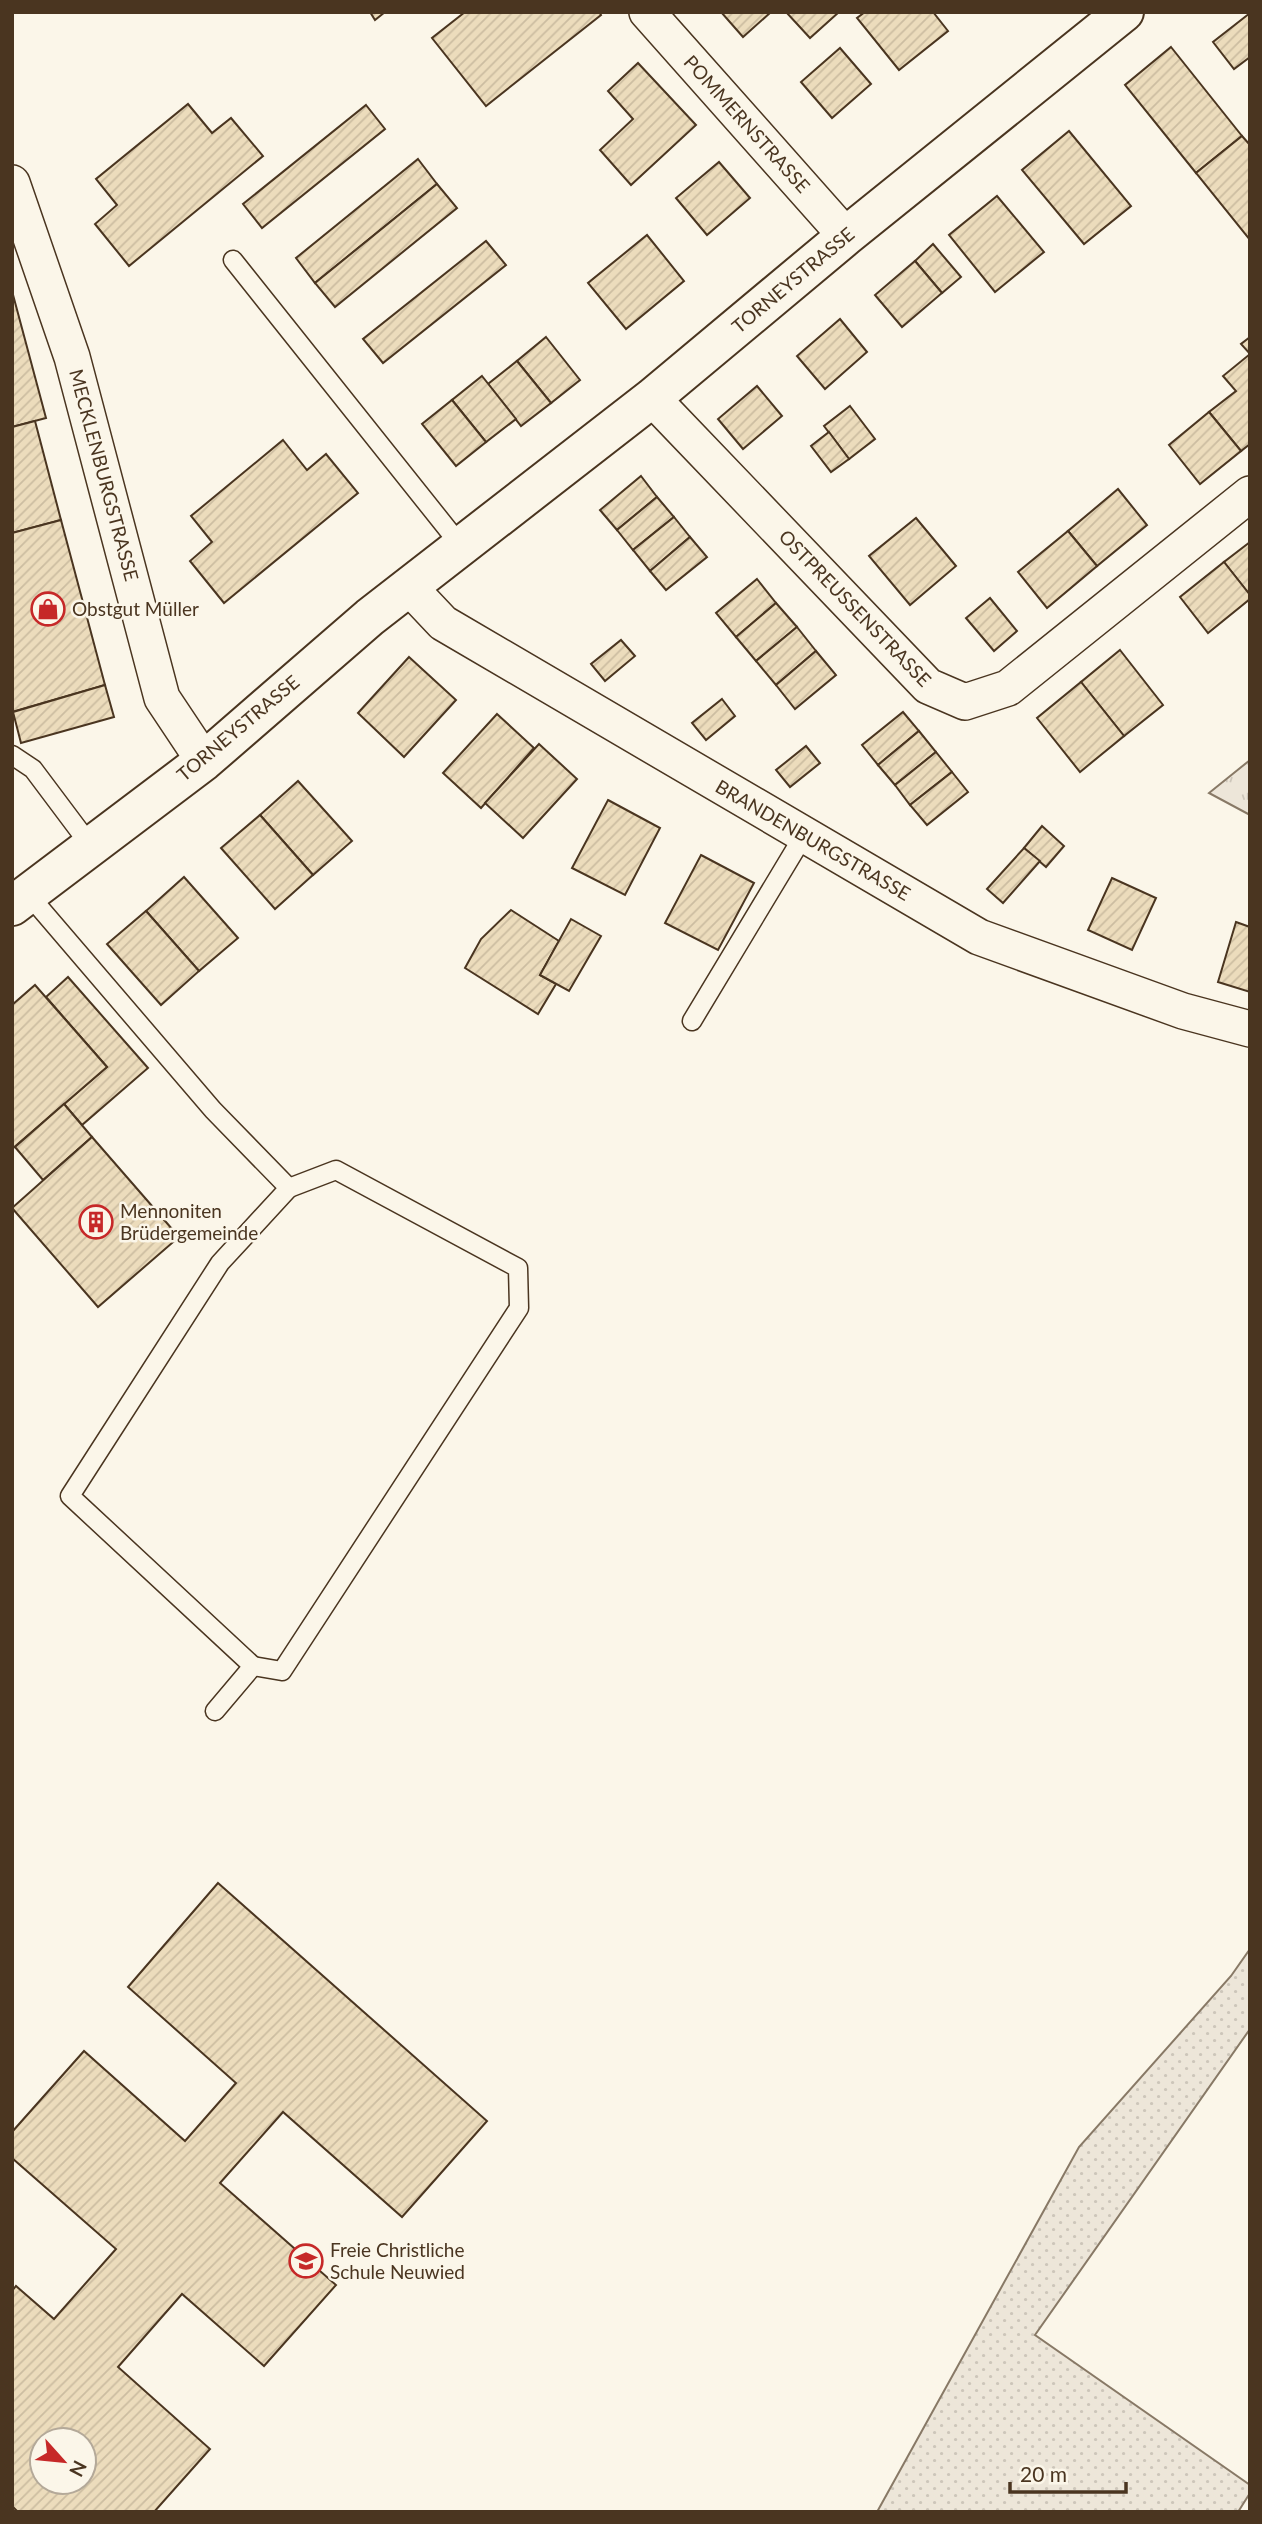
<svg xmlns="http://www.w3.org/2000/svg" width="1262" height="2524" viewBox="0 0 1262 2524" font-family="Lato,sans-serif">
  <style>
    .grass { fill: url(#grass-dots); stroke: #887966; stroke-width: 2 }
    .park { fill: url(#park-tufts); stroke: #887966; stroke-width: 2 }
    .building { fill: url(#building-hatch); stroke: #4a3520; stroke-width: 2; fill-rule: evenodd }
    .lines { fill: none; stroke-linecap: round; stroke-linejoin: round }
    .service-casing { stroke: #4a3520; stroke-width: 21 }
    .minor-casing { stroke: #4a3520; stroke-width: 38 }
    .tertiary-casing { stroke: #4a3520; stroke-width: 42 }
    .service { stroke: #fbf6e9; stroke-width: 18 }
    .minor { stroke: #fbf6e9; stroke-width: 35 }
    .tertiary { stroke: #fbf6e9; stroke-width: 38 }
    .labels { text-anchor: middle; stroke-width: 5; stroke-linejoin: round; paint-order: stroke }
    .street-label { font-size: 19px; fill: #4a3520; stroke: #fbf6e9 }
    .poi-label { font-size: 19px; fill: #4a3520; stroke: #fbf6e9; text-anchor: start }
  </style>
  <defs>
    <pattern id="grass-dots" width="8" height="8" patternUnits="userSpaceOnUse" patternTransform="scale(1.75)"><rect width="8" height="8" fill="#ede6d9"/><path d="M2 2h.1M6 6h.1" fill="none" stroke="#cdc6ba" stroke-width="1.8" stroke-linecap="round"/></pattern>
    <pattern id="park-tufts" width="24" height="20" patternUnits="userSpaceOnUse" patternTransform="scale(1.75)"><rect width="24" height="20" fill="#ede6d9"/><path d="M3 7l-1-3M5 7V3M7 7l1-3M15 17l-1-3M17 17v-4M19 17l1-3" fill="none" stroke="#cdc6ba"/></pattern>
    <pattern id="building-hatch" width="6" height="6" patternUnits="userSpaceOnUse" patternTransform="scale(1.75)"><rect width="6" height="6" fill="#ecdcbc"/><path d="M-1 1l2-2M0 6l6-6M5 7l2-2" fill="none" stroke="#ccbda1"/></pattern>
  </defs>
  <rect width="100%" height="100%" fill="#fbf6e9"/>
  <path class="grass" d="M1250,1949V2029L1035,2335L1250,2485V2493L1238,2512H877L1079,2147L1231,1976Z"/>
  <path class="park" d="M1250,760V815L1209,793Z"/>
  <g class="building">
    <path d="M370,12H385L375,20Z"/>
    <path d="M465,12H599L601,15L486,106L432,38Z"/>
    <path d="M721,12H771L743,37Z"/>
    <path d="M786,12H839L810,38Z"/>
    <path d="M865,12H933L948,31L899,70L857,18Z"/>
    <path d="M1250,13V57L1234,69L1213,42Z"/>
    <path d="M1171,47L1242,136L1196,173L1125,85Z"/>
    <path d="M840,48L871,84L832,118L801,82Z"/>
    <path d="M638,63L696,125L631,185L600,150L633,119L608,91Z"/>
    <path d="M188,104L212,133L231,118L263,156L129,266L95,224L117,205L96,179Z"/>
    <path d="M366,105L385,129L262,228L243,204Z"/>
    <path d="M1069,131L1131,206L1084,244L1022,170Z"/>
    <path d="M1242,136L1250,145V240L1196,173Z"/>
    <path d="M418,159L437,184L315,283L296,258Z"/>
    <path d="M719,162L750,198L707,235L676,198Z"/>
    <path d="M437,184L457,208L335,307L315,283Z"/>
    <path d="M997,196L1044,252L995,292L949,235Z"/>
    <path d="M647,235L684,281L626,329L588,283Z"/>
    <path d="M486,241L506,265L383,363L363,339Z"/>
    <path d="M933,244L961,277L942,293L915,261Z"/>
    <path d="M915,261L942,293L902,327L875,295Z"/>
    <path d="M12,291L46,418L12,427Z"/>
    <path d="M840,319L867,352L825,389L797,356Z"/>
    <path d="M546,337L580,380L551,403L517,361Z"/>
    <path d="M1250,337V354L1241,344Z"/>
    <path d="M1250,354V444L1241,451L1209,412L1236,391L1223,376Z"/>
    <path d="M517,361L551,403L521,426L488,384Z"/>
    <path d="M482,376L516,419L486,442L452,400Z"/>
    <path d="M757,386L782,416L743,449L718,419Z"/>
    <path d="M452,400L486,442L456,466L422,424Z"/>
    <path d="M850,406L875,439L849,459L824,426Z"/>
    <path d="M1209,412L1241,451L1200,484L1169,445Z"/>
    <path d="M35,421L61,520L12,533V427Z"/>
    <path d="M829,432L849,459L831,472L811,446Z"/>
    <path d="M283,440L307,470L326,454L358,493L224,603L190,561L212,542L191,516Z"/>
    <path d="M641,476L657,497L617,530L600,510Z"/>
    <path d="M1118,489L1147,525L1097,566L1068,531Z"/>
    <path d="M657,497L674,517L633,550L617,530Z"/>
    <path d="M674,517L690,537L650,571L633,550Z"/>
    <path d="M916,518L956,566L910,605L869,556Z"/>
    <path d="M61,520L105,685L12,712V533Z"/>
    <path d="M1068,531L1097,566L1047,608L1018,572Z"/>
    <path d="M690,537L707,557L666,590L650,571Z"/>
    <path d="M1250,542V595L1224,562Z"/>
    <path d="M1224,562L1250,595V599L1208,633L1180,597Z"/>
    <path d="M757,579L776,603L736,637L716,613Z"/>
    <path d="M990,598L1017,631L994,651L966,618Z"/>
    <path d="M776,603L797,627L756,661L736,637Z"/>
    <path d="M797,627L816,651L776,685L756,661Z"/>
    <path d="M621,640L635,656L605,681L591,664Z"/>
    <path d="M1120,650L1163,705L1124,736L1081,682Z"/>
    <path d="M816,651L836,675L795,709L776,685Z"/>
    <path d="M409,657L456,700L404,757L358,713Z"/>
    <path d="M1081,682L1124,736L1080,772L1037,718Z"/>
    <path d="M105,685L114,717L21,743L13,712Z"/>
    <path d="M722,699L735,716L706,740L692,723Z"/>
    <path d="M903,712L919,731L878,765L862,745Z"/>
    <path d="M497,714L534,748L481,808L443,773Z"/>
    <path d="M919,731L936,752L895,785L878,765Z"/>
    <path d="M539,744L577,779L523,838L485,803Z"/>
    <path d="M806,746L820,763L790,787L776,770Z"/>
    <path d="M936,752L952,772L910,805L895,785Z"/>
    <path d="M952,772L968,792L927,825L910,805Z"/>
    <path d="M298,781L352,841L313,875L260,815Z"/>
    <path d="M608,800L660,828L625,895L572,868Z"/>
    <path d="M260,815L313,875L275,909L221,848Z"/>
    <path d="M1042,826L1064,846L1046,867L1024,848Z"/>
    <path d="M1024,848L1040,861L1003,903L987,889Z"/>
    <path d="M701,855L754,883L718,950L665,923Z"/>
    <path d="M184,877L238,938L199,971L146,911Z"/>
    <path d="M1112,878L1156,898L1132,950L1088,930Z"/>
    <path d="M511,910L559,941L540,975L556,984L538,1014L465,968L481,939Z"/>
    <path d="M146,911L199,971L161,1005L107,944Z"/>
    <path d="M571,919L601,936L569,991L540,975Z"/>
    <path d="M1236,922L1250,927V992L1218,982Z"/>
    <path d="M68,977L148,1068L82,1125L64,1104L107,1067L46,997Z"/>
    <path d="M35,985L107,1067L12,1149V1005Z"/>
    <path d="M64,1104L92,1137L43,1180L15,1147Z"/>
    <path d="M92,1137L179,1237L98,1307L12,1208Z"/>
    <path d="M218,1883L487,2121L402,2217L283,2112L220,2183L336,2285L264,2366L182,2294L118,2367L210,2449L154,2512H18L12,2506V2291L16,2286L54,2319L116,2249L12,2158V2132L84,2051L185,2141L236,2083L128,1987ZM42,2440H84V2482H42Z"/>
  </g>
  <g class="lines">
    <defs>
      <g id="service">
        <path d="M233,260L461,546"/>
        <path d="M12,755L33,769L90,845"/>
        <path d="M28,894L213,1110L289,1188L220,1263L70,1496L253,1666L215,1711"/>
        <path d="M692,1021L804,835"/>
        <path d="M253,1666L282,1671L519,1308L518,1268L336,1170L289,1188"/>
      </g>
      <g id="minor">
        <path d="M647,12L846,236"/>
        <path d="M12,183L72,357L162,698L204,761"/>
        <path d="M652,398L928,686L965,702L1008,688L1250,494"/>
        <path d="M409,587L443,623L979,937L1183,1011L1250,1029"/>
      </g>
      <path id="tertiary" d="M12,906L204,761L370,617L652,398L846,236L1124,12"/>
    </defs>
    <use href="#service" class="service-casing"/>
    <use href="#minor" class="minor-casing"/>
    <use href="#tertiary" class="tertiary-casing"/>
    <use href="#service" class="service"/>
    <use href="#minor" class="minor"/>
    <use href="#tertiary" class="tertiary"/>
  </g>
  <defs>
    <symbol id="shop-ring" viewBox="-11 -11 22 22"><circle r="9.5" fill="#fbf6e9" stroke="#c62828" stroke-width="1.5"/><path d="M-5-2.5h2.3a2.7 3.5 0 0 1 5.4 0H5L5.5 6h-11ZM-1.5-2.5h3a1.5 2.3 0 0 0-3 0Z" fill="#c62828"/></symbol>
    <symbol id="building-ring" viewBox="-11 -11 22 22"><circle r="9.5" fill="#fbf6e9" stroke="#c62828" stroke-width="1.5"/><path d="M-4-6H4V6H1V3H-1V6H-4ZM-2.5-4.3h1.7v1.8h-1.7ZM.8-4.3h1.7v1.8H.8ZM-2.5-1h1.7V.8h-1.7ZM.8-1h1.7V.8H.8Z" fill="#c62828"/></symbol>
    <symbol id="school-ring" viewBox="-11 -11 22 22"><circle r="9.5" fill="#fbf6e9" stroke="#c62828" stroke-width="1.5"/><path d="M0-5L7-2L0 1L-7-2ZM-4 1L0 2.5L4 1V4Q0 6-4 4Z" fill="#c62828"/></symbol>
  </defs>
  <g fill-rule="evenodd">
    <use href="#shop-ring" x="29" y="590" width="38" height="38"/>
    <use href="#building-ring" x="77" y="1203" width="38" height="38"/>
    <use href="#school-ring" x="287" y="2242" width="38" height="38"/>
  </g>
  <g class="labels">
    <g class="street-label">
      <text transform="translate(747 124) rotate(48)" y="7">POMMERNSTRASSE</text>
      <text transform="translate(793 280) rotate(-40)" y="7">TORNEYSTRASSE</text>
      <text transform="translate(104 475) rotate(75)" y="7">MECKLENBURGSTRASSE</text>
      <text transform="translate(855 608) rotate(46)" y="7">OSTPREUSSENSTRASSE</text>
      <text transform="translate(238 728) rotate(-40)" y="7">TORNEYSTRASSE</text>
      <text transform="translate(813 840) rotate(30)" y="7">BRANDENBURGSTRASSE</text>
    </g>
    <g class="poi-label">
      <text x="72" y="616">Obstgut Müller</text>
      <text x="120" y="1218">Mennoniten<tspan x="120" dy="22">Brüdergemeinde</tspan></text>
      <text x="330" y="2257">Freie Christliche<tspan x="330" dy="22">Schule Neuwied</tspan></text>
    </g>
  </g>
  <rect width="1262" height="2524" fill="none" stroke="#4a3520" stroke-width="28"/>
  <g transform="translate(63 2461) rotate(117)"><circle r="33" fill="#fbf6e9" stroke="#b4a999" stroke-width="2"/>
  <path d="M0-5L12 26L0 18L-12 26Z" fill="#c62828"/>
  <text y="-10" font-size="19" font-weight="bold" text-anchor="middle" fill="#4a3520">N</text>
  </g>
  <path d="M1010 2482v10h116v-10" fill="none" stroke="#4a3520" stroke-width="3.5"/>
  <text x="1020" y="2482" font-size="21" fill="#4a3520" stroke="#fbf6e9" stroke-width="5" paint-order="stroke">20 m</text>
</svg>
